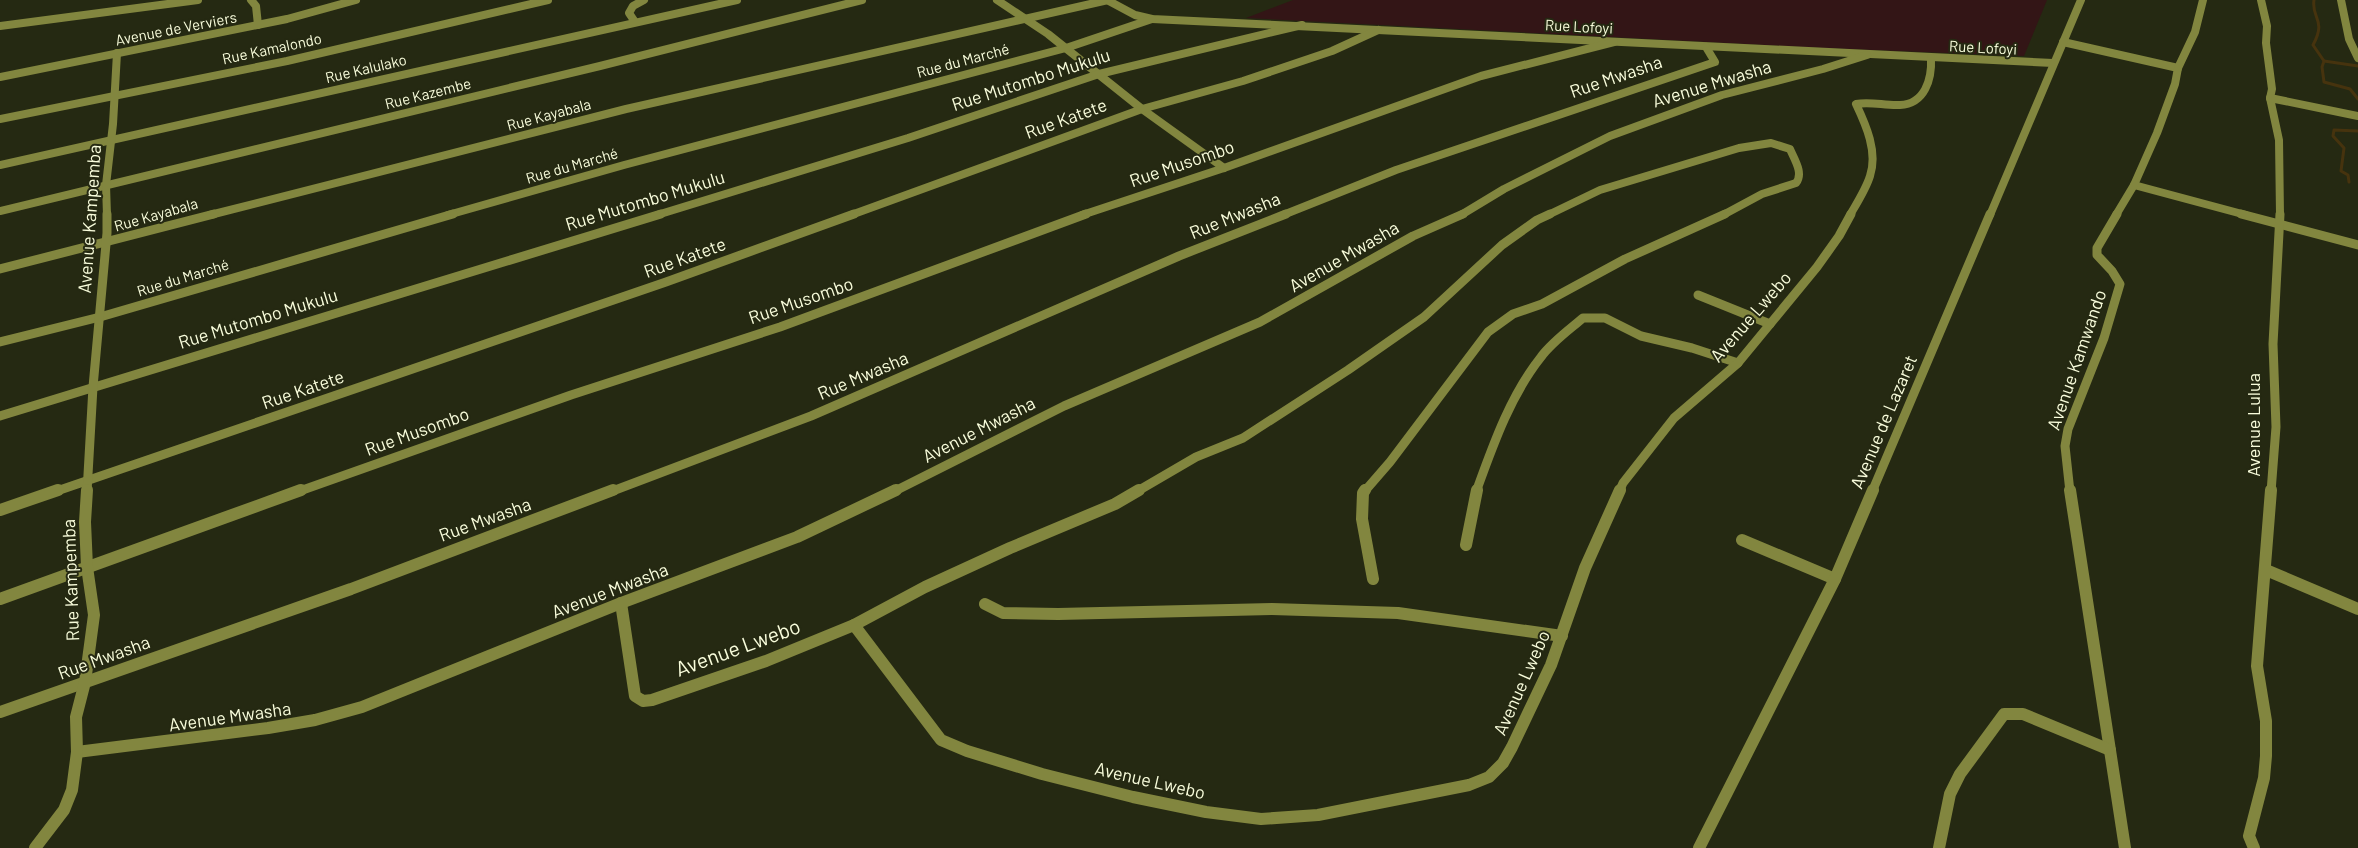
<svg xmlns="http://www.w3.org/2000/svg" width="2358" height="848" viewBox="0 0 2358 848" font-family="Barlow,sans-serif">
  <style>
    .green { fill: #331516 }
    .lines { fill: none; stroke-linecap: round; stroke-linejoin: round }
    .stream { stroke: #46330e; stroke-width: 3 }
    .street-far2 { stroke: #82863f; stroke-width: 8 }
    .street-far1 { stroke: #82863f; stroke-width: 9 }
    .street { stroke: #82863f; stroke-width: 12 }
    .labels { text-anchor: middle; stroke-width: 4; stroke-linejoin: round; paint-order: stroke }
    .far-street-label { font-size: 15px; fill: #f9fddc; stroke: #252912 }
    .street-label { font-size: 18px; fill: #f9fddc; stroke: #252912 }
    .near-street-label { font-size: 21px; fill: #f9fddc; stroke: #252912 }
  </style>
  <rect width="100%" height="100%" fill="#252912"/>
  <path class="green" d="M1293,0H2047L2024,56L1823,48L1246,18Z"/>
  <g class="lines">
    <g class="stream">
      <path d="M2314,0C2311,19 2327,19 2313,45L2324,61L2322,67L2324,82L2350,89L2358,99"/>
      <path d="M2324,61L2358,66"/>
      <path d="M2349,182L2348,175L2341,171L2344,148L2333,136L2334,130L2358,131"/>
    </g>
    <g class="street-far2">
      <path d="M251,0L256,6L258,25"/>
      <path d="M997,0L1048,34L1142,109L1224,168"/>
      <path d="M1107,0L1135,15L1152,19L2053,63"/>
      <path d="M2261,0L2267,26L2266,43L2272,89L2270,98L2279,140L2280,215"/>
      <path d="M2341,0L2349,39L2358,58"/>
      <path d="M635,22L629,13L633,6L644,0"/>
      <path d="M0,26L198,0"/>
      <path d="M2063,42L2178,68"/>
      <path d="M0,77L287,19L356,0"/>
      <path d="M2270,98L2358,116"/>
      <path d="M0,119L287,61L548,0"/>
      <path d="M0,165L737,0"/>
      <path d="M2134,185L2246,215"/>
      <path d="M0,211L600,66L862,0"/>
      <path d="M107,215L106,185L113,124L117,53"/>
      <path d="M210,215L626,109L1108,0"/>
      <path d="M448,215L624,165L1066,48L1152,19"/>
      <path d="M657,215L908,138L1099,74L1302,25"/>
      <path d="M851,215L1142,109L1243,81L1332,51L1378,30"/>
      <path d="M1082,215L1224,168L1481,76L1614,42"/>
      <path d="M1283,215L1396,170L1715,62L1706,47"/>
      <path d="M1461,215L1504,189L1610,136L1722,95L1823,69L1867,55"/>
      <path d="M1548,215L1600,190L1739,148L1771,143L1790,149C1794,159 1804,173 1796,183L1762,194L1723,215"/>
      <path d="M1850,215C1857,203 1866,189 1870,176C1878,152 1866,125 1856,104C1871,101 1885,106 1900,105C1925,104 1932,79 1931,58"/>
      <path d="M1990,215L2081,0"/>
      <path d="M2116,215L2134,185L2157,133L2175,84L2178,68L2195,32L2203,0"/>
    </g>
    <g class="street-far1">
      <path d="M2241,214L2358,245"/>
      <path d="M0,269L214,214"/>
      <path d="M1698,295L1770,324"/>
      <path d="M0,342L100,317L453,214"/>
      <path d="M0,416L661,214"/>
      <path d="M54,492L666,282L854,214"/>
      <path d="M87,492L93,387L107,233V214"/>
      <path d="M297,492L571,395L780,327L1086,214"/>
      <path d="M610,492L811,416L1179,256L1286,214"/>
      <path d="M893,492L1064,406L1260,322L1413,236L1463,214"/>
      <path d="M1136,492L1196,457L1243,438L1348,370L1424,317L1502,245L1537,220L1550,214"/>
      <path d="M1364,492L1390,462L1488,332L1513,314L1542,304L1625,259L1725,214"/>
      <path d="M1476,492C1493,445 1510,396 1541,357C1552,342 1569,330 1583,318H1605L1641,336L1692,348L1738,363"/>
      <path d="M1619,492L1623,483L1674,418L1738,363L1817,267L1839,236L1851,214"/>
      <path d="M1872,492L1990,214"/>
      <path d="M2070,492L2065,446L2068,429L2104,338L2120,284L2112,271L2097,255V248L2117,214"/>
      <path d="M2271,492L2276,427L2273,344L2280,214"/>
    </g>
    <g class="street">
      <path d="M1365,490L1363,493L1362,519L1373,579"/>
      <path d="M2070,490L2125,848"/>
      <path d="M0,510L58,490"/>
      <path d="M1742,540L1835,579"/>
      <path d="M1466,545L1477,490"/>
      <path d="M2266,570L2358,609"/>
      <path d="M0,599L301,490"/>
      <path d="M621,603L635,696L643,701L652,700L766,661L854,625L925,587L1010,548L1115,504L1139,490"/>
      <path d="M985,604L1003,613L1058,614L1272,609L1398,613L1562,636"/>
      <path d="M854,625L941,740L967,751L1042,774L1133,797L1206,812L1261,819L1318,815L1469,785L1489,777L1503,763L1512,747L1551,665L1585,568L1620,490"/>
      <path d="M0,712L351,589L613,490"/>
      <path d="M77,752L268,728L315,720L362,707L621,603L797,537L896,490"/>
      <path d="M35,848L64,810L72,790L77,752L76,717L85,682L94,615L87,567L85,522L87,490"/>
      <path d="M1699,848L1835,579L1873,490"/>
      <path d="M1939,848L1950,794L1960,774L2004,714H2023L2110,750"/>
      <path d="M2254,848L2249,836L2264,778L2266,756V721L2257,666L2271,490"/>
    </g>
  </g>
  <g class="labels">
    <g class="far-street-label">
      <text transform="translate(1579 27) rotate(3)" y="5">Rue Lofoyi</text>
      <text transform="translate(176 29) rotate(-11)" y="5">Avenue de Verviers</text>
      <text transform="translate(1983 48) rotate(3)" y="5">Rue Lofoyi</text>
      <text transform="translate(272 49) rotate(-12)" y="5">Rue Kamalondo</text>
      <text transform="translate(963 61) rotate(-15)" y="5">Rue du Marché</text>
      <text transform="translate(366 69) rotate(-13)" y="5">Rue Kalulako</text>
      <text transform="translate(428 94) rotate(-14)" y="5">Rue Kazembe</text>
      <text transform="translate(549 115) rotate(-15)" y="5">Rue Kayabala</text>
      <text transform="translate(572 166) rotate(-16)" y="5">Rue du Marché</text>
      <text transform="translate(156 215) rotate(-16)" y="5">Rue Kayabala</text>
      <text transform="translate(183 278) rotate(-17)" y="5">Rue du Marché</text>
    </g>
    <g class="street-label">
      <text transform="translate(1616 77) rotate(-19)" y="6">Rue Mwasha</text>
      <text transform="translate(1031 80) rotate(-18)" y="6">Rue Mutombo Mukulu</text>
      <text transform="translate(1712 84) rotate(-17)" y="6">Avenue Mwasha</text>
      <text transform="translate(1066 119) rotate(-20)" y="6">Rue Katete</text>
      <text transform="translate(1182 164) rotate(-19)" y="6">Rue Musombo</text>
      <text transform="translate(645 201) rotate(-17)" y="6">Rue Mutombo Mukulu</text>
      <text transform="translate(1235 216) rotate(-22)" y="6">Rue Mwasha</text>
      <text transform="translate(90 219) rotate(-86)" y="6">Avenue Kampemba</text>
      <text transform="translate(1344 257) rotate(-30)" y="6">Avenue Mwasha</text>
      <text transform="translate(685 258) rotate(-20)" y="6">Rue Katete</text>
      <text transform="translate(801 301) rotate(-19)" y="6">Rue Musombo</text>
      <text transform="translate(1751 317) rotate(-49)" y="6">Avenue Lwebo</text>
      <text transform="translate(258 319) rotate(-17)" y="6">Rue Mutombo Mukulu</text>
      <text transform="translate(2077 360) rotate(-71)" y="6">Avenue Kamwando</text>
      <text transform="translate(863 376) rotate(-23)" y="6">Rue Mwasha</text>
      <text transform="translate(303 390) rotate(-19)" y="6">Rue Katete</text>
      <text transform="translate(1884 422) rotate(-67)" y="6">Avenue de Lazaret</text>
      <text transform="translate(2254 425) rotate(-90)" y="6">Avenue Lulua</text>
      <text transform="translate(979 430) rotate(-27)" y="6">Avenue Mwasha</text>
      <text transform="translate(417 432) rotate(-20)" y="6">Rue Musombo</text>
      <text transform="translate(485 520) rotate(-20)" y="6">Rue Mwasha</text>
      <text transform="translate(71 580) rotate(-92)" y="6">Rue Kampemba</text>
      <text transform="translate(610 591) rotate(-21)" y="6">Avenue Mwasha</text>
      <text transform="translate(104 658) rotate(-20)" y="6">Rue Mwasha</text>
      <text transform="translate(1522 683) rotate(-66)" y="6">Avenue Lwebo</text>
      <text transform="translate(230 717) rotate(-8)" y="6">Avenue Mwasha</text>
      <text transform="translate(1150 781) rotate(13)" y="6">Avenue Lwebo</text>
    </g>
    <g class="near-street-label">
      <text transform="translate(738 648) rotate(-20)" y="7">Avenue Lwebo</text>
    </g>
  </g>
</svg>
